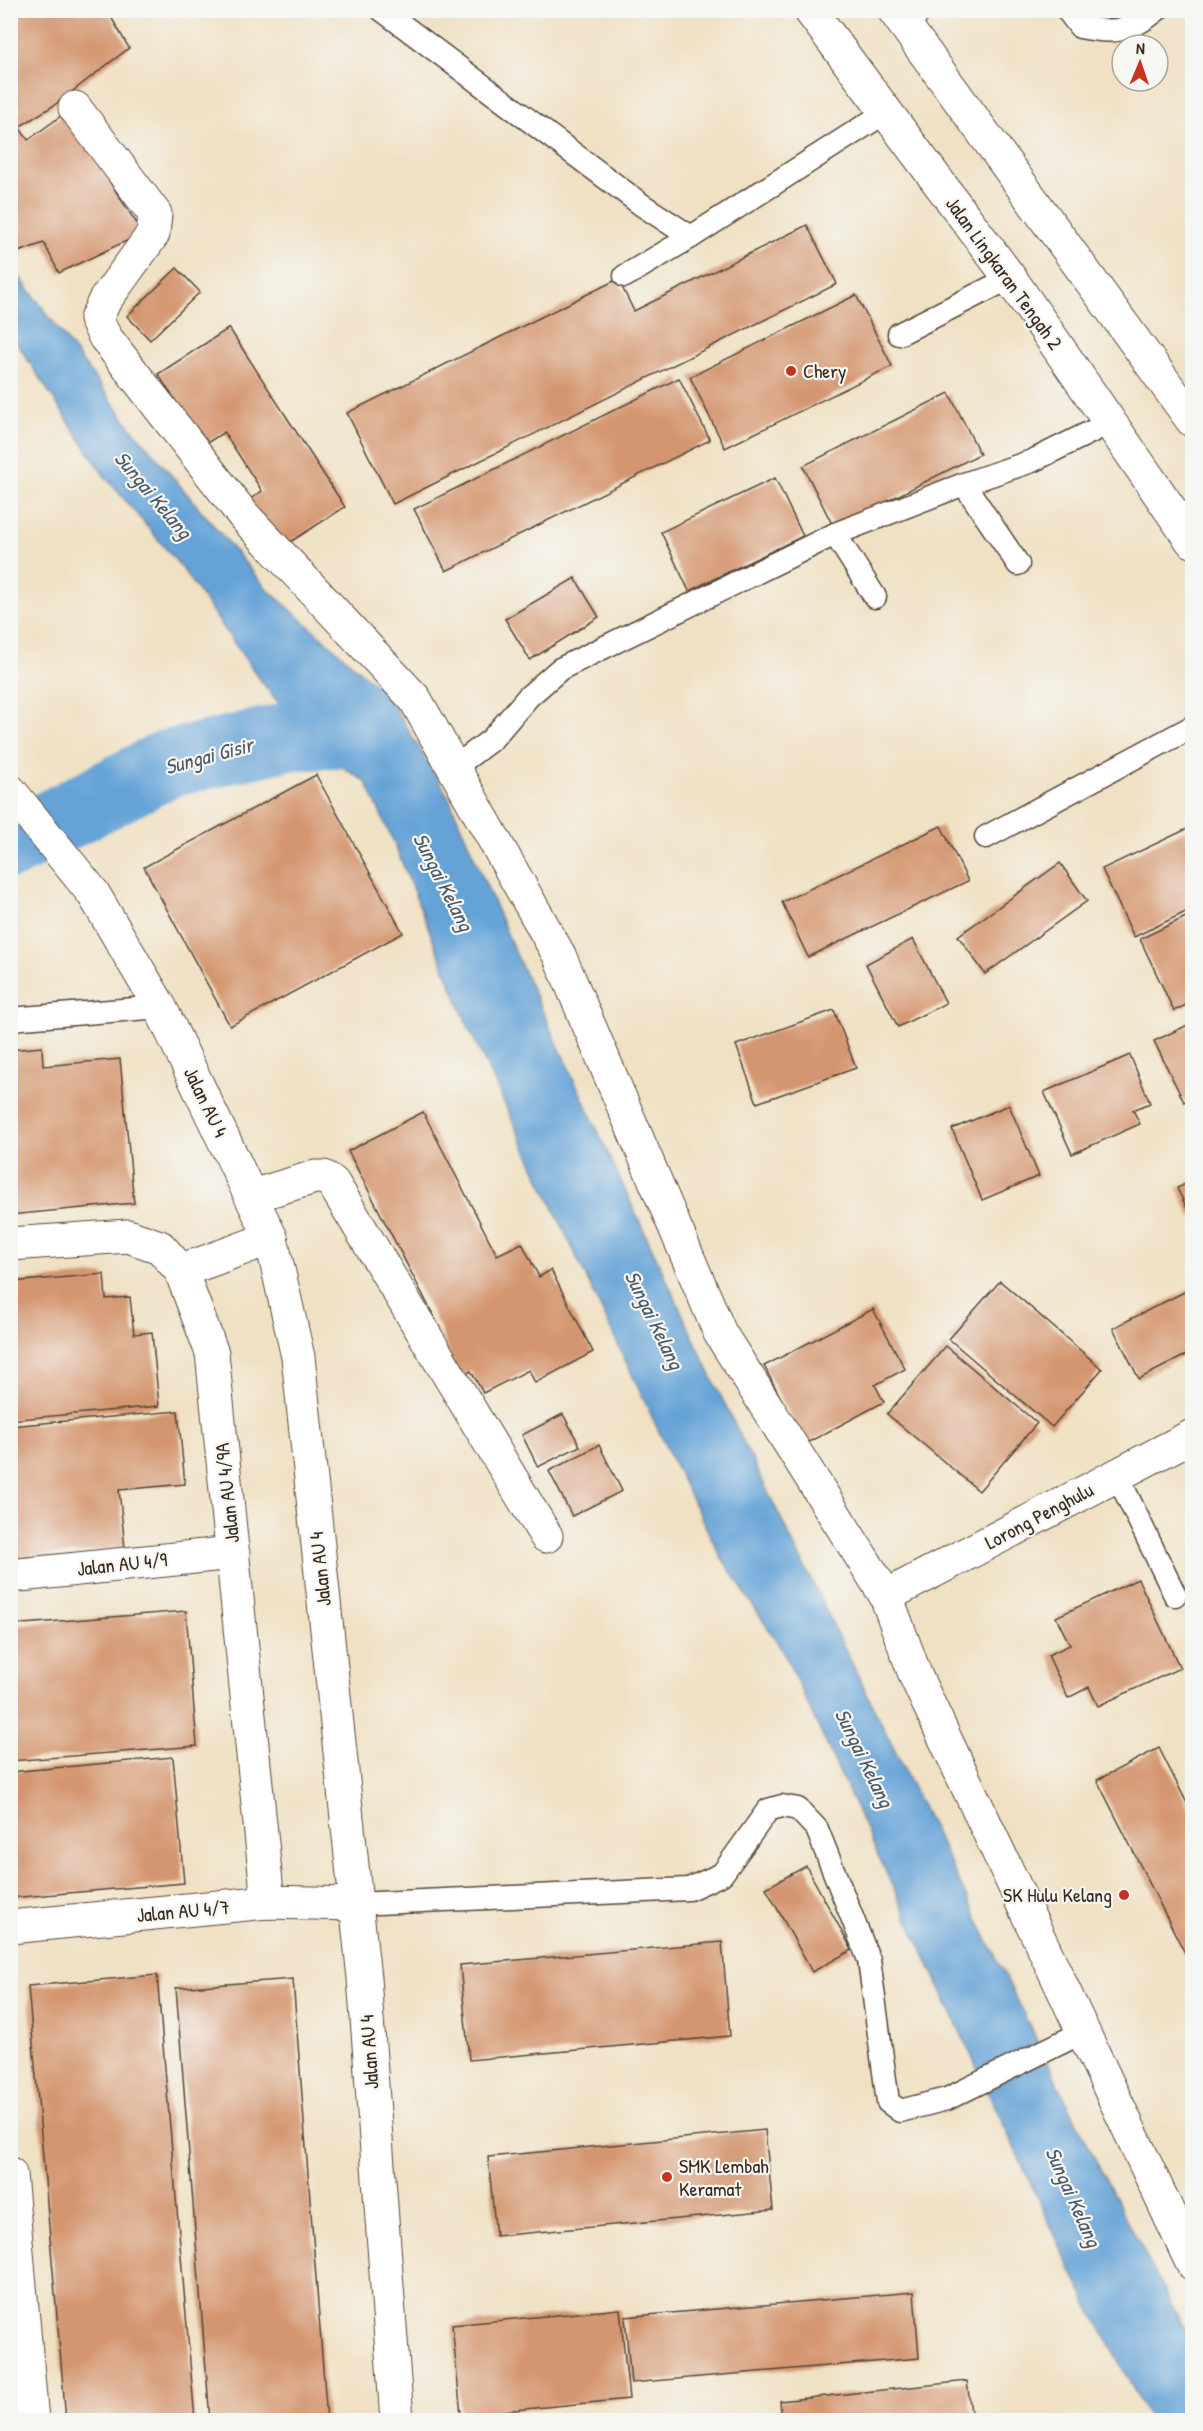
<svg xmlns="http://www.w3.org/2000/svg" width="1203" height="2431" viewBox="0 0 1203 2431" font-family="'Patrick Hand',sans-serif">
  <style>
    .water { fill: #65a3d7; stroke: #50667a; stroke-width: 1.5 }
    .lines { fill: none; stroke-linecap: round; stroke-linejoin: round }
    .river { stroke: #65a3d7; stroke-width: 68 }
    .building { fill: #d4966f }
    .service-casing { stroke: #564537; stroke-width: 25 }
    .minor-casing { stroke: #564537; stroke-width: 35 }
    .secondary-casing { stroke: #564537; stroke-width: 35 }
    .trunk-casing { stroke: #564537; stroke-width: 35 }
    .service { stroke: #fff; stroke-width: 22 }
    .minor { stroke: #fff; stroke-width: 33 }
    .secondary { stroke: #fff; stroke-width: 33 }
    .trunk { stroke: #fff; stroke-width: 33 }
    .poi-dot { fill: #c8321e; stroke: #f6f6f2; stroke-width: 2 }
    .labels { text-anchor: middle; stroke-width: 4.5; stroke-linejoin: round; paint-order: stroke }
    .street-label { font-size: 20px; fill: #3b2a1e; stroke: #f6f6f2 }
    .poi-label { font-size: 20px; fill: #3b2a1e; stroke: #f6f6f2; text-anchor: start }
    .water-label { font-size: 21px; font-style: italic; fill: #4c5a68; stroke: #f6f6f2 }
  </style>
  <rect width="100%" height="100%" fill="#f6f6f2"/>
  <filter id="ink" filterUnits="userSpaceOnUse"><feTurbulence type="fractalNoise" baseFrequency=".0167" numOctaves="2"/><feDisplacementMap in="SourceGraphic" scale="12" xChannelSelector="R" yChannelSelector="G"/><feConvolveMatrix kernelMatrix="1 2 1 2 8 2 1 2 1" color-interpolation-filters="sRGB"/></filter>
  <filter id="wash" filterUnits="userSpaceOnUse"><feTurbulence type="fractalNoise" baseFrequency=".008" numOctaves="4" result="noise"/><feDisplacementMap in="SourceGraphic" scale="24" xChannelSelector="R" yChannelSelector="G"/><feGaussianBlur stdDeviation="1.35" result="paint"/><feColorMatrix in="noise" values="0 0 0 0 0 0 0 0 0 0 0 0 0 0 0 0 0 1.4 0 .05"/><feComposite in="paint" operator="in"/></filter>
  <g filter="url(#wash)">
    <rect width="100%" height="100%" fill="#f0e1c4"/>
    <path class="water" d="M10,264L130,426L267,589L387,695L448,796L515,952L712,1378L1091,2151L1192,2344V2420H1150L1081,2291L783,1651L720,1555L676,1468L467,1024L395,845L366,782L315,749L258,677L182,568L103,474L11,334Z"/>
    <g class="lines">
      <path class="river" d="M10,845L167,764L285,737L352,734"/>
    </g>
    <g id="blocks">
      <g class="building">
        <path d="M10,10H107L129,48L53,106L19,127L28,140L65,113L143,233L59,273L44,243L12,254L10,251Z"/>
        <path d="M807,225L837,284L393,504L347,413L618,279L634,311Z"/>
        <path d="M177,268L200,292L150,340L127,316Z"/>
        <path d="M856,295L892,366L725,448L690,377Z"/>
        <path d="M229,328L345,507L281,548L249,500L262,491L224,432L204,445L158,374Z"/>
        <path d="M679,378L710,440L446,571L414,509Z"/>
        <path d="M949,393L980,454L834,528L803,466Z"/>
        <path d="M775,478L803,536L689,591L661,532Z"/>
        <path d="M575,578L599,617L530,660L505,619Z"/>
        <path d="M316,775L403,933L230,1026L144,867Z"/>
        <path d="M941,826L968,881L808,957L782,902Z"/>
        <path d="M1189,828L1192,835V909L1134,937L1102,869Z"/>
        <path d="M1060,863L1087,901L985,974L958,936Z"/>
        <path d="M1192,914V1002L1174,1011L1140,939Z"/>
        <path d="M913,939L946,1003L898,1027L866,964Z"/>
        <path d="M834,1010L856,1068L757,1103L736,1045Z"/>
        <path d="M1192,1023V1098L1184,1102L1154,1041Z"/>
        <path d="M42,1047L43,1066L120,1059L134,1203L10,1215V1050Z"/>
        <path d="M1130,1055L1150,1103L1133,1110L1140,1124L1072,1154L1044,1092Z"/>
        <path d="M1009,1105L1039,1176L982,1200L952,1129Z"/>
        <path d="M423,1112L497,1255L522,1243L539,1277L551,1270L593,1352L535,1383L529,1370L483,1393L471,1371L457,1378L440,1328L348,1151Z"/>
        <path d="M1192,1181V1219L1177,1188Z"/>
        <path d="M104,1274L106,1299L130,1297L134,1334L152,1332L159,1406L10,1420V1282Z"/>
        <path d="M1000,1281L1102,1369L1052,1427L949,1339Z"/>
        <path d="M1192,1288V1352L1139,1379L1113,1328Z"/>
        <path d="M873,1309L905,1369L875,1385L884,1402L805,1444L764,1366Z"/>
        <path d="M946,1346L1037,1423L979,1491L887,1414Z"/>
        <path d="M178,1411L185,1484L119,1490L125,1548L10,1559V1426Z"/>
        <path d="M563,1414L580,1446L538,1467L522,1435Z"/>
        <path d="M599,1445L622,1491L572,1516L549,1471Z"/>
        <path d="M1138,1579L1180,1668L1098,1706L1089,1687L1068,1698L1048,1655L1070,1645L1056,1617Z"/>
        <path d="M186,1611L197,1746L10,1761V1625Z"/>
        <path d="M1159,1748L1192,1813V1967L1097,1780Z"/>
        <path d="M173,1757L184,1883L10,1898V1772Z"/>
        <path d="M806,1866L852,1950L812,1972L766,1888Z"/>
        <path d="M722,1942L730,2036L469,2060L460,1965Z"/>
        <path d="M157,1975L195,2420H66L28,1986Z"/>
        <path d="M293,1979L327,2420H210L176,1988Z"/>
        <path d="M765,2130L773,2210L496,2236L488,2157Z"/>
        <path d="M914,2292L919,2358L631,2383L625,2317Z"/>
        <path d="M620,2309L629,2399L461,2415L452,2325Z"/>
        <path d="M967,2381L972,2420H782L780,2401Z"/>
      </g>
    </g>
  </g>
  <g filter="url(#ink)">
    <use href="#blocks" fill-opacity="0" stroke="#564537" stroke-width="1.5"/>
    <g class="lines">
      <defs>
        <g id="service">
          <path d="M382,10L642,205L691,237L886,112"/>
          <path d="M1067,10L1080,27C1114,34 1130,32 1157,10"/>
          <path d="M905,24L923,10"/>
          <path d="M625,276L691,237"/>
          <path d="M899,334L1010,278"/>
          <path d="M964,484L1018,564"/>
          <path d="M835,534L875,597"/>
          <path d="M455,767L492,739L528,697L560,669L835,534L964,484L1032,461L1109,423"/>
          <path d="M986,837L1192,727"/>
          <path d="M10,1019L160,1007"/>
          <path d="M1117,1475L1175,1595"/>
          <path d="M355,1904L689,1889L722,1874L768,1810L782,1806L798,1809L817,1829L869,1960L888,2102L900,2111L947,2099L1083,2032"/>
        </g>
        <g id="minor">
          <path d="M75,108L155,214L153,234L105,300L96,319L105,337L244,516L415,699L559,955L720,1333L886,1596L916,1677L1192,2263"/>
          <path d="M252,1196L315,1177H324L333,1183L546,1536"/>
          <path d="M10,1244L128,1236L160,1247L181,1271L212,1353L268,1902"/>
          <path d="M181,1271L271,1238"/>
          <path d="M10,1576L233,1553"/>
          <path d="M886,1596L1192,1436"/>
          <path d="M10,1927L268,1902L355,1904"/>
          <path d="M10,2174L32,2420"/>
        </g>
        <path id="secondary" d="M10,791L93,893L160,1007L271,1238L298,1357L364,1978L397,2420"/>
        <g id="trunk">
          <path d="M810,10L1010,278L1192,541"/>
          <path d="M894,10L1192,420"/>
        </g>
      </defs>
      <use href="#service" class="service-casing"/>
      <use href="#minor" class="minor-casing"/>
      <use href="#secondary" class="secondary-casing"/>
      <use href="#trunk" class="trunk-casing"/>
      <use href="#service" class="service"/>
      <use href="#minor" class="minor"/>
      <use href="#secondary" class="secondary"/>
      <use href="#trunk" class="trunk"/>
    </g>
  </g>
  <g class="poi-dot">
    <circle cx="791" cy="371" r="6"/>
    <circle cx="1124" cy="1895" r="6"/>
    <circle cx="667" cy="2177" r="6"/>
  </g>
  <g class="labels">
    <g class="street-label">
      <text transform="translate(1004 273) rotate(54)" y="7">Jalan Lingkaran Tengah 2</text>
      <text transform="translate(206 1102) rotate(64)" y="7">Jalan AU 4</text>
      <text transform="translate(227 1493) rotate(-96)" y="7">Jalan AU 4/9A</text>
      <text transform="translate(1039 1516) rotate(-28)" y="7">Lorong Penghulu</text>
      <text transform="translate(122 1564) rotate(-6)" y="7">Jalan AU 4/9</text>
      <text transform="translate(320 1569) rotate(-96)" y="7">Jalan AU 4</text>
      <text transform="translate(183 1911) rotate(-5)" y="7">Jalan AU 4/7</text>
      <text transform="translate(369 2052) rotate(-94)" y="7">Jalan AU 4</text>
    </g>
    <g class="poi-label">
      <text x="803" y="378">Chery</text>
      <text x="1112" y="1902" text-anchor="end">SK Hulu Kelang</text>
      <text x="679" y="2173">SMK Lembah<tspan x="679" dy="23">Keramat</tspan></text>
    </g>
    <g class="water-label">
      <text transform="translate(153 495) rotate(50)" y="7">Sungai Kelang</text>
      <text transform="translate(209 756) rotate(-15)" y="7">Sungai Gisir</text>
      <text transform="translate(443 882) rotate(63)" y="7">Sungai Kelang</text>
      <text transform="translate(654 1320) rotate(64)" y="7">Sungai Kelang</text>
      <text transform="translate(864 1758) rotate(64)" y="7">Sungai Kelang</text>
      <text transform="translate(1073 2197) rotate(66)" y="7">Sungai Kelang</text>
    </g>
  </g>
  <rect width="1203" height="2431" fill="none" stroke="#f6f6f2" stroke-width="36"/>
  <g transform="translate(1140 63) rotate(2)"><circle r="28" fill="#f6f6f2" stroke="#aba49d" stroke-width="1.5"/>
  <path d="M0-4.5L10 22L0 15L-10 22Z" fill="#c8321e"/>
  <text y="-9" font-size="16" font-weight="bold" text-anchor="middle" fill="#3b2a1e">N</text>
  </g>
</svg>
